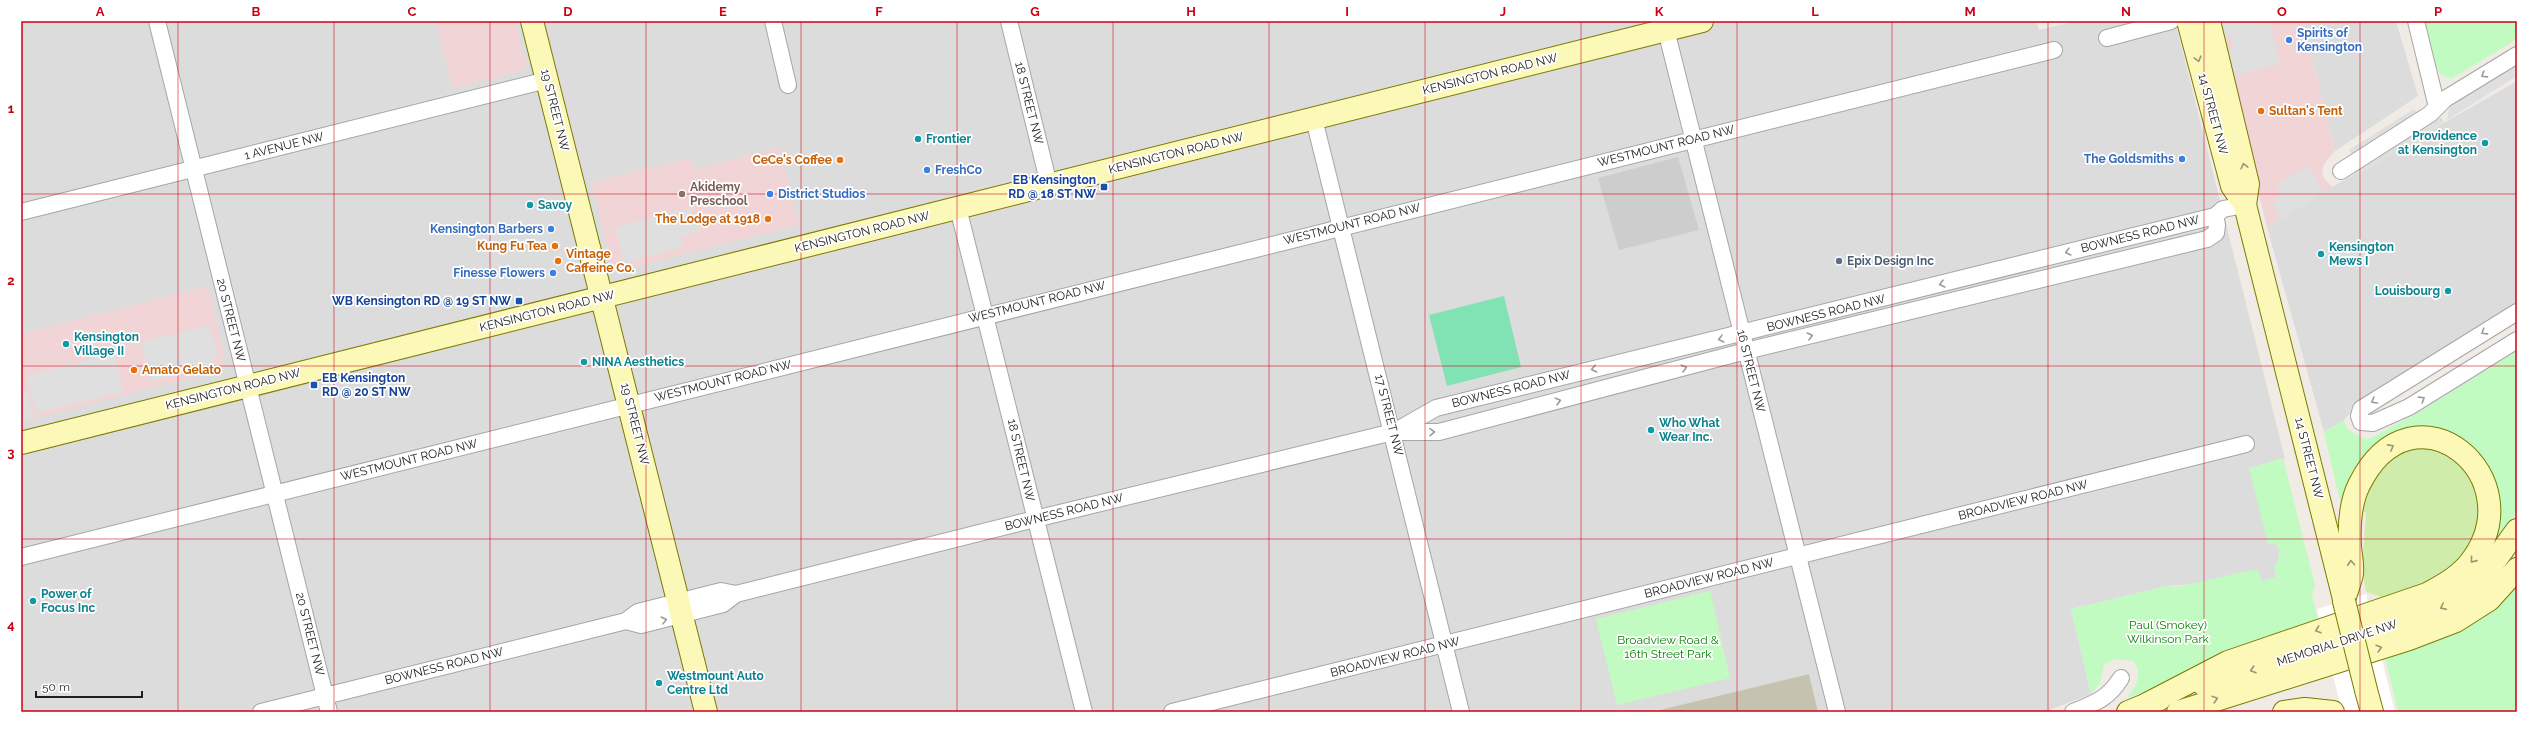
<svg xmlns="http://www.w3.org/2000/svg" width="2538" height="733" viewBox="0 0 2538 733" font-family="Raleway,sans-serif">
  <style>
    .residential { fill: #dddcdc }
    .commercial { fill: #f1d4d6 }
    .religious { fill: #cdcdcd }
    .construction { fill: #c5c3b0 }
    .grass { fill: #d0ecaa }
    .park { fill: #c2fbc1 }
    .pitch { fill: #81e2b3 }
    .parking { fill: #dfdfdf }
    .pier { fill: #fff }
    .lines { fill: none; stroke-linecap: round; stroke-linejoin: round }
    .street-casing { stroke: #a6a6a6; stroke-width: 18 }
    .secondary-casing { stroke: #797b01; stroke-width: 24 }
    .street { stroke: #fff; stroke-width: 16 }
    .secondary { stroke: #fcf8b8; stroke-width: 22 }
    .secondary-bridge-casing { stroke: #797b01; stroke-width: 24; stroke-linecap: butt }
    .secondary-bridge { stroke: #fcf8b8; stroke-width: 22 }
    .oneway { stroke: #999673 }
    .oneway2 { stroke: #9a9a9a }
    .grid { fill: none; stroke: #ce0014; stroke-width: 1; stroke-opacity: 0.55 }
    .shop-dot { fill: #3f7fe0; stroke: #fff; stroke-width: 1.5 }
    .food-dot { fill: #e8710a; stroke: #fff; stroke-width: 1.5 }
    .culture-dot { fill: #0f9aa8; stroke: #fff; stroke-width: 1.5 }
    .transit-dot { fill: #1a4fb4; stroke: #fff; stroke-width: 1.5 }
    .education-dot { fill: #8d6e63; stroke: #fff; stroke-width: 1.5 }
    .service-dot { fill: #5c6f8a; stroke: #fff; stroke-width: 1.5 }
    .labels { text-anchor: middle; stroke-width: 3.5; stroke-linejoin: round; paint-order: stroke }
    .shop-label { font-size: 12px; font-weight: bold; fill: #366cbe; stroke: #fff; text-anchor: start }
    .street-label { font-size: 12px; fill: #1f1f1f; stroke: #fff }
    .food-label { font-size: 12px; font-weight: bold; fill: #c56008; stroke: #fff; text-anchor: start }
    .culture-label { font-size: 12px; font-weight: bold; fill: #0d838f; stroke: #fff; text-anchor: start }
    .transit-label { font-size: 12px; font-weight: bold; fill: #164399; stroke: #fff; text-anchor: end }
    .education-label { font-size: 12px; font-weight: bold; fill: #785e54; stroke: #fff; text-anchor: start }
    .service-label { font-size: 12px; font-weight: bold; fill: #4e5e75; stroke: #fff; text-anchor: start }
    .park-label { font-size: 12px; fill: #0a8208; stroke: #fff }
    .neatline { fill: none; stroke: #ce0014; stroke-width: 1.5 }
    .grid-label { font-size: 13px; text-anchor: middle; font-weight: bold; fill: #ce0014 }
  </style>
  <rect width="100%" height="100%" fill="#f0ebe5"/>
  <g class="residential">
    <path d="M21,21H2036L2039,30L2077,21H2175L2285,459L2249,468L2275,544L2280,549L2278,561L2274,567L2276,577L2262,581L2167,586L2071,609L2091,694L2044,712H1818L1809,674L1654,712H21Z"/>
    <path d="M2303,21H2396L2418,96L2335,151Z"/>
    <path d="M2517,81V302L2368,395L2344,420L2324,432L2267,227L2332,187Z"/>
  </g>
  <g class="commercial">
    <path d="M436,21H515L526,64L523,71L452,88Z"/>
    <path d="M2215,21H2303L2335,151L2324,164L2322,171L2324,178L2332,187L2267,227Z"/>
    <path d="M780,147L799,225L616,271L612,266L591,182L691,158L695,169Z"/>
    <path d="M208,286L224,354L225,362L222,370L21,422V334Z"/>
  </g>
  <path class="religious" d="M1678,157L1699,230L1619,250L1598,178Z"/>
  <path class="construction" d="M1809,674L1818,712H1654L1660,710Z"/>
  <path class="grass" d="M2414,448L2441,449L2474,476L2481,519L2461,560L2436,580L2384,598L2366,592L2362,569L2366,512L2363,511L2369,488L2392,458Z"/>
  <g class="park">
    <path d="M2425,21H2517V39L2451,79L2442,75L2437,69Z"/>
    <path d="M2517,351V511L2488,554C2499,526 2505,493 2488,465C2483,457 2474,450 2467,443H2381L2369,453L2357,468L2340,501L2324,432L2344,420L2347,429L2367,440L2419,412Z"/>
    <path d="M2283,458L2315,585L2312,595L2318,621L2240,649L2129,698L2128,696C2137,687 2143,671 2133,661L2114,659L2104,665L2100,683L2091,694L2071,609L2167,586L2177,587L2248,571L2258,570L2262,581L2276,577L2274,567L2278,561L2280,549L2275,544H2268L2249,468Z"/>
    <path d="M2517,586V712H2398L2385,657C2439,638 2478,633 2517,586Z"/>
    <path d="M1710,591L1730,678L1617,705L1596,619Z"/>
  </g>
  <path class="pitch" d="M1504,296L1521,367L1447,386L1429,315Z"/>
  <g class="parking">
    <path d="M2219,21H2269L2280,64L2233,76L2227,51L2234,50L2230,34L2223,36Z"/>
    <path d="M2517,63V76L2447,120L2450,105Z"/>
    <path d="M2414,109L2417,113L2352,154L2349,150Z"/>
    <path d="M2441,117L2444,122L2364,172L2358,178L2354,172Z"/>
    <path d="M2307,166L2324,192L2281,219L2272,204L2281,194L2276,185Z"/>
    <path d="M691,208L693,217H697L700,231L681,236L683,247L624,263L615,227Z"/>
    <path d="M2517,301V307L2346,415V408Z"/>
    <path d="M209,325L218,354L213,356L215,366L151,381L141,342Z"/>
    <path d="M115,353L123,392L36,413L26,376Z"/>
    <path d="M27,390L34,418L21,422V392Z"/>
  </g>
  <path class="pier" d="M2366,594L2395,712H2342L2317,609Z"/>
  <g class="lines">
    <defs>
      <g id="street">
        <path d="M157,21L329,712"/>
        <path d="M773,21L788,85"/>
        <path d="M1009,21L1049,185"/>
        <path d="M2416,21L2437,107"/>
        <path d="M1666,30L1837,712"/>
        <path d="M2107,38L2171,21"/>
        <path d="M1314,119L1461,712"/>
        <path d="M2341,171L2430,114L2445,99L2517,55"/>
        <path d="M958,208L1084,712"/>
        <path d="M21,212L547,80"/>
        <path d="M2215,216L2223,209L2245,205"/>
        <path d="M2517,312L2361,409L2359,416L2361,422L2373,423L2409,407L2517,340"/>
        <path d="M1394,432L1436,408L2215,216"/>
        <path d="M21,557L2054,50"/>
        <path d="M626,621L641,625L723,604L736,594L1035,519L1393,432H1439L1746,351L2207,239L2216,233L2217,225L2215,216"/>
        <path d="M261,712L626,621L638,612L721,591L736,594"/>
        <path d="M1172,712L2246,444"/>
        <path d="M2073,712C2095,703 2108,699 2121,678"/>
      </g>
      <g id="secondary">
        <path d="M532,21L706,712"/>
        <path d="M2188,21L2232,186L2245,205L2344,599"/>
        <path d="M2209,21L2248,184L2245,205"/>
        <path d="M21,443L1702,21"/>
        <path d="M2204,685L2442,608L2479,583L2517,530"/>
        <path d="M2366,690L2372,712"/>
        <path d="M2147,704L2228,662L2427,594C2442,586 2457,578 2469,564C2538,478 2413,375 2359,485C2350,503 2349,528 2350,547C2351,556 2353,566 2352,574C2350,583 2346,592 2344,601"/>
        <path d="M2128,712L2160,699"/>
        <path d="M2178,712L2409,639L2456,621L2489,600L2517,569"/>
        <path d="M2284,712L2305,709L2333,712"/>
      </g>
    </defs>
    <use href="#street" class="street-casing"/>
    <use href="#secondary" class="secondary-casing"/>
    <use href="#street" class="street"/>
    <use href="#secondary" class="secondary"/>
    <defs>
      <path id="secondary-bridge" d="M2344,601L2366,690"/>
    </defs>
    <use href="#secondary-bridge" class="secondary-bridge-casing"/>
    <use href="#secondary-bridge" class="secondary-bridge"/>
  </g>
  <defs><path id="oneway-chevron" d="M-2-3.5L2.5 0L-2 3.5" fill="none" stroke-width="1.6" stroke-linecap="round" stroke-linejoin="round"/></defs>
  <g class="oneway">
    <use href="#oneway-chevron" transform="translate(2198 59) rotate(75)"/>
    <use href="#oneway-chevron" transform="translate(2244 166) rotate(-104)"/>
    <use href="#oneway-chevron" transform="translate(2391 447) rotate(-29)"/>
    <use href="#oneway-chevron" transform="translate(2473 560) rotate(129)"/>
    <use href="#oneway-chevron" transform="translate(2351 563) rotate(-93)"/>
    <use href="#oneway-chevron" transform="translate(2443 607) rotate(153)"/>
    <use href="#oneway-chevron" transform="translate(2318 630) rotate(161)"/>
    <use href="#oneway-chevron" transform="translate(2379 648) rotate(-17)"/>
    <use href="#oneway-chevron" transform="translate(2253 670) rotate(162)"/>
    <use href="#oneway-chevron" transform="translate(2215 699) rotate(-17)"/>
  </g>
  <g class="oneway2">
    <use href="#oneway-chevron" transform="translate(2484 75) rotate(148)"/>
    <use href="#oneway-chevron" transform="translate(2068 252) rotate(166)"/>
    <use href="#oneway-chevron" transform="translate(1942 284) rotate(166)"/>
    <use href="#oneway-chevron" transform="translate(2484 332) rotate(148)"/>
    <use href="#oneway-chevron" transform="translate(1810 336) rotate(-14)"/>
    <use href="#oneway-chevron" transform="translate(1721 339) rotate(166)"/>
    <use href="#oneway-chevron" transform="translate(1684 368) rotate(-15)"/>
    <use href="#oneway-chevron" transform="translate(1594 369) rotate(166)"/>
    <use href="#oneway-chevron" transform="translate(2422 399) rotate(-32)"/>
    <use href="#oneway-chevron" transform="translate(1558 401) rotate(-15)"/>
    <use href="#oneway-chevron" transform="translate(2374 401) rotate(149)"/>
    <use href="#oneway-chevron" transform="translate(1432 432) rotate(-1)"/>
    <use href="#oneway-chevron" transform="translate(664 620) rotate(-14)"/>
  </g>
  <path class="grid" d="M178,21V712M334,21V712M490,21V712M646,21V712M801,21V712M957,21V712M1113,21V712M1269,21V712M1425,21V712M1581,21V712M1737,21V712M1892,21V712M2048,21V712M2204,21V712M2360,21V712M21,194H2517M21,366H2517M21,539H2517"/>
  <g class="shop-dot">
    <circle cx="2289" cy="40" r="4"/>
    <circle cx="2182" cy="159" r="4"/>
    <circle cx="927" cy="170" r="4"/>
    <circle cx="770" cy="194" r="4"/>
    <circle cx="551" cy="229" r="4"/>
    <circle cx="553" cy="273" r="4"/>
  </g>
  <g class="food-dot">
    <circle cx="2261" cy="111" r="4"/>
    <circle cx="840" cy="160" r="4"/>
    <circle cx="768" cy="219" r="4"/>
    <circle cx="555" cy="246" r="4"/>
    <circle cx="558" cy="261" r="4"/>
    <circle cx="134" cy="370" r="4"/>
  </g>
  <g class="culture-dot">
    <circle cx="918" cy="139" r="4"/>
    <circle cx="2485" cy="143" r="4"/>
    <circle cx="530" cy="205" r="4"/>
    <circle cx="2321" cy="254" r="4"/>
    <circle cx="2448" cy="291" r="4"/>
    <circle cx="66" cy="344" r="4"/>
    <circle cx="584" cy="362" r="4"/>
    <circle cx="1651" cy="430" r="4"/>
    <circle cx="33" cy="601" r="4"/>
    <circle cx="659" cy="683" r="4"/>
  </g>
  <g class="transit-dot">
    <rect x="1100" y="183" width="8" height="8" rx="2"/>
    <rect x="515" y="297" width="8" height="8" rx="2"/>
    <rect x="310" y="381" width="8" height="8" rx="2"/>
  </g>
  <circle class="education-dot" cx="682" cy="194" r="4"/>
  <circle class="service-dot" cx="1839" cy="261" r="4"/>
  <g class="labels">
    <g class="shop-label">
      <text x="2297" y="37">Spirits of<tspan x="2297" dy="14">Kensington</tspan></text>
      <text x="2174" y="163" text-anchor="end">The Goldsmiths</text>
      <text x="935" y="174">FreshCo</text>
      <text x="778" y="198">District Studios</text>
      <text x="543" y="233" text-anchor="end">Kensington Barbers</text>
      <text x="545" y="277" text-anchor="end">Finesse Flowers</text>
    </g>
    <g class="street-label">
      <text transform="translate(1490 74) rotate(-14)" y="4">KENSINGTON ROAD NW</text>
      <text transform="translate(1029 103) rotate(76)" y="4">18 STREET NW</text>
      <text transform="translate(555 110) rotate(76)" y="4">19 STREET NW</text>
      <text transform="translate(2213 114) rotate(75)" y="4">14 STREET NW</text>
      <text transform="translate(284 146) rotate(-14)" y="4">1 AVENUE NW</text>
      <text transform="translate(1666 146) rotate(-14)" y="4">WESTMOUNT ROAD NW</text>
      <text transform="translate(1176 153) rotate(-14)" y="4">KENSINGTON ROAD NW</text>
      <text transform="translate(1352 224) rotate(-14)" y="4">WESTMOUNT ROAD NW</text>
      <text transform="translate(862 232) rotate(-14)" y="4">KENSINGTON ROAD NW</text>
      <text transform="translate(2140 234) rotate(-14)" y="4">BOWNESS ROAD NW</text>
      <text transform="translate(1037 302) rotate(-14)" y="4">WESTMOUNT ROAD NW</text>
      <text transform="translate(547 311) rotate(-14)" y="4">KENSINGTON ROAD NW</text>
      <text transform="translate(1826 313) rotate(-14)" y="4">BOWNESS ROAD NW</text>
      <text transform="translate(231 320) rotate(76)" y="4">20 STREET NW</text>
      <text transform="translate(1751 371) rotate(76)" y="4">16 STREET NW</text>
      <text transform="translate(723 381) rotate(-14)" y="4">WESTMOUNT ROAD NW</text>
      <text transform="translate(233 389) rotate(-14)" y="4">KENSINGTON ROAD NW</text>
      <text transform="translate(1511 389) rotate(-14)" y="4">BOWNESS ROAD NW</text>
      <text transform="translate(1389 415) rotate(76)" y="4">17 STREET NW</text>
      <text transform="translate(635 424) rotate(76)" y="4">19 STREET NW</text>
      <text transform="translate(2309 458) rotate(76)" y="4">14 STREET NW</text>
      <text transform="translate(409 460) rotate(-14)" y="4">WESTMOUNT ROAD NW</text>
      <text transform="translate(1021 460) rotate(77)" y="4">18 STREET NW</text>
      <text transform="translate(2023 500) rotate(-14)" y="4">BROADVIEW ROAD NW</text>
      <text transform="translate(1064 512) rotate(-14)" y="4">BOWNESS ROAD NW</text>
      <text transform="translate(1709 578) rotate(-14)" y="4">BROADVIEW ROAD NW</text>
      <text transform="translate(310 634) rotate(76)" y="4">20 STREET NW</text>
      <text transform="translate(2337 643) rotate(-18)" y="4">MEMORIAL DRIVE NW</text>
      <text transform="translate(1395 657) rotate(-14)" y="4">BROADVIEW ROAD NW</text>
      <text transform="translate(444 666) rotate(-14)" y="4">BOWNESS ROAD NW</text>
    </g>
    <g class="food-label">
      <text x="2269" y="115">Sultan's Tent</text>
      <text x="832" y="164" text-anchor="end">CeCe's Coffee</text>
      <text x="760" y="223" text-anchor="end">The Lodge at 1918</text>
      <text x="547" y="250" text-anchor="end">Kung Fu Tea</text>
      <text x="566" y="258">Vintage<tspan x="566" dy="14">Caffeine Co.</tspan></text>
      <text x="142" y="374">Amato Gelato</text>
    </g>
    <g class="culture-label">
      <text x="2477" y="140" text-anchor="end">Providence<tspan x="2477" dy="14">at Kensington</tspan></text>
      <text x="926" y="143">Frontier</text>
      <text x="538" y="209">Savoy</text>
      <text x="2329" y="251">Kensington<tspan x="2329" dy="14">Mews I</tspan></text>
      <text x="2440" y="295" text-anchor="end">Louisbourg</text>
      <text x="74" y="341">Kensington<tspan x="74" dy="14">Village II</tspan></text>
      <text x="592" y="366">NINA Aesthetics</text>
      <text x="1659" y="427">Who What<tspan x="1659" dy="14">Wear Inc.</tspan></text>
      <text x="41" y="598">Power of<tspan x="41" dy="14">Focus Inc</tspan></text>
      <text x="667" y="680">Westmount Auto<tspan x="667" dy="14">Centre Ltd</tspan></text>
    </g>
    <g class="transit-label">
      <text x="1096" y="184">EB Kensington<tspan x="1096" dy="14">RD @ 18 ST NW</tspan></text>
      <text x="511" y="305">WB Kensington RD @ 19 ST NW</text>
      <text x="322" y="382" text-anchor="start">EB Kensington<tspan x="322" dy="14">RD @ 20 ST NW</tspan></text>
    </g>
    <g class="education-label">
      <text x="690" y="191">Akidemy<tspan x="690" dy="14">Preschool</tspan></text>
    </g>
    <g class="service-label">
      <text x="1847" y="265">Epix Design Inc</text>
    </g>
    <g class="park-label">
      <text x="2168" y="629">Paul (Smokey)<tspan x="2168" dy="14">Wilkinson Park</tspan></text>
      <text x="1668" y="644">Broadview Road &amp;<tspan x="1668" dy="14">16th Street Park</tspan></text>
    </g>
  </g>
  <rect width="2538" height="733" fill="none" stroke="#ffffff" stroke-width="44"/>
  <path d="M36 691v6h106v-6" fill="none" stroke="#1f1f1f" stroke-width="2"/>
  <text x="42" y="691" font-size="12" fill="#1f1f1f" stroke="#ffffff" stroke-width="3" paint-order="stroke">50 m</text>
  <rect x="22" y="22" width="2494" height="689" class="neatline"/>
  <g class="grid-label">
    <text x="100" y="16">A</text>
    <text x="256" y="16">B</text>
    <text x="412" y="16">C</text>
    <text x="568" y="16">D</text>
    <text x="723" y="16">E</text>
    <text x="879" y="16">F</text>
    <text x="1035" y="16">G</text>
    <text x="1191" y="16">H</text>
    <text x="1347" y="16">I</text>
    <text x="1503" y="16">J</text>
    <text x="1659" y="16">K</text>
    <text x="1815" y="16">L</text>
    <text x="1970" y="16">M</text>
    <text x="2126" y="16">N</text>
    <text x="2282" y="16">O</text>
    <text x="2438" y="16">P</text>
    <text x="11" y="113">1</text>
    <text x="11" y="285">2</text>
    <text x="11" y="457">3</text>
    <text x="11" y="629">4</text>
  </g>
</svg>
